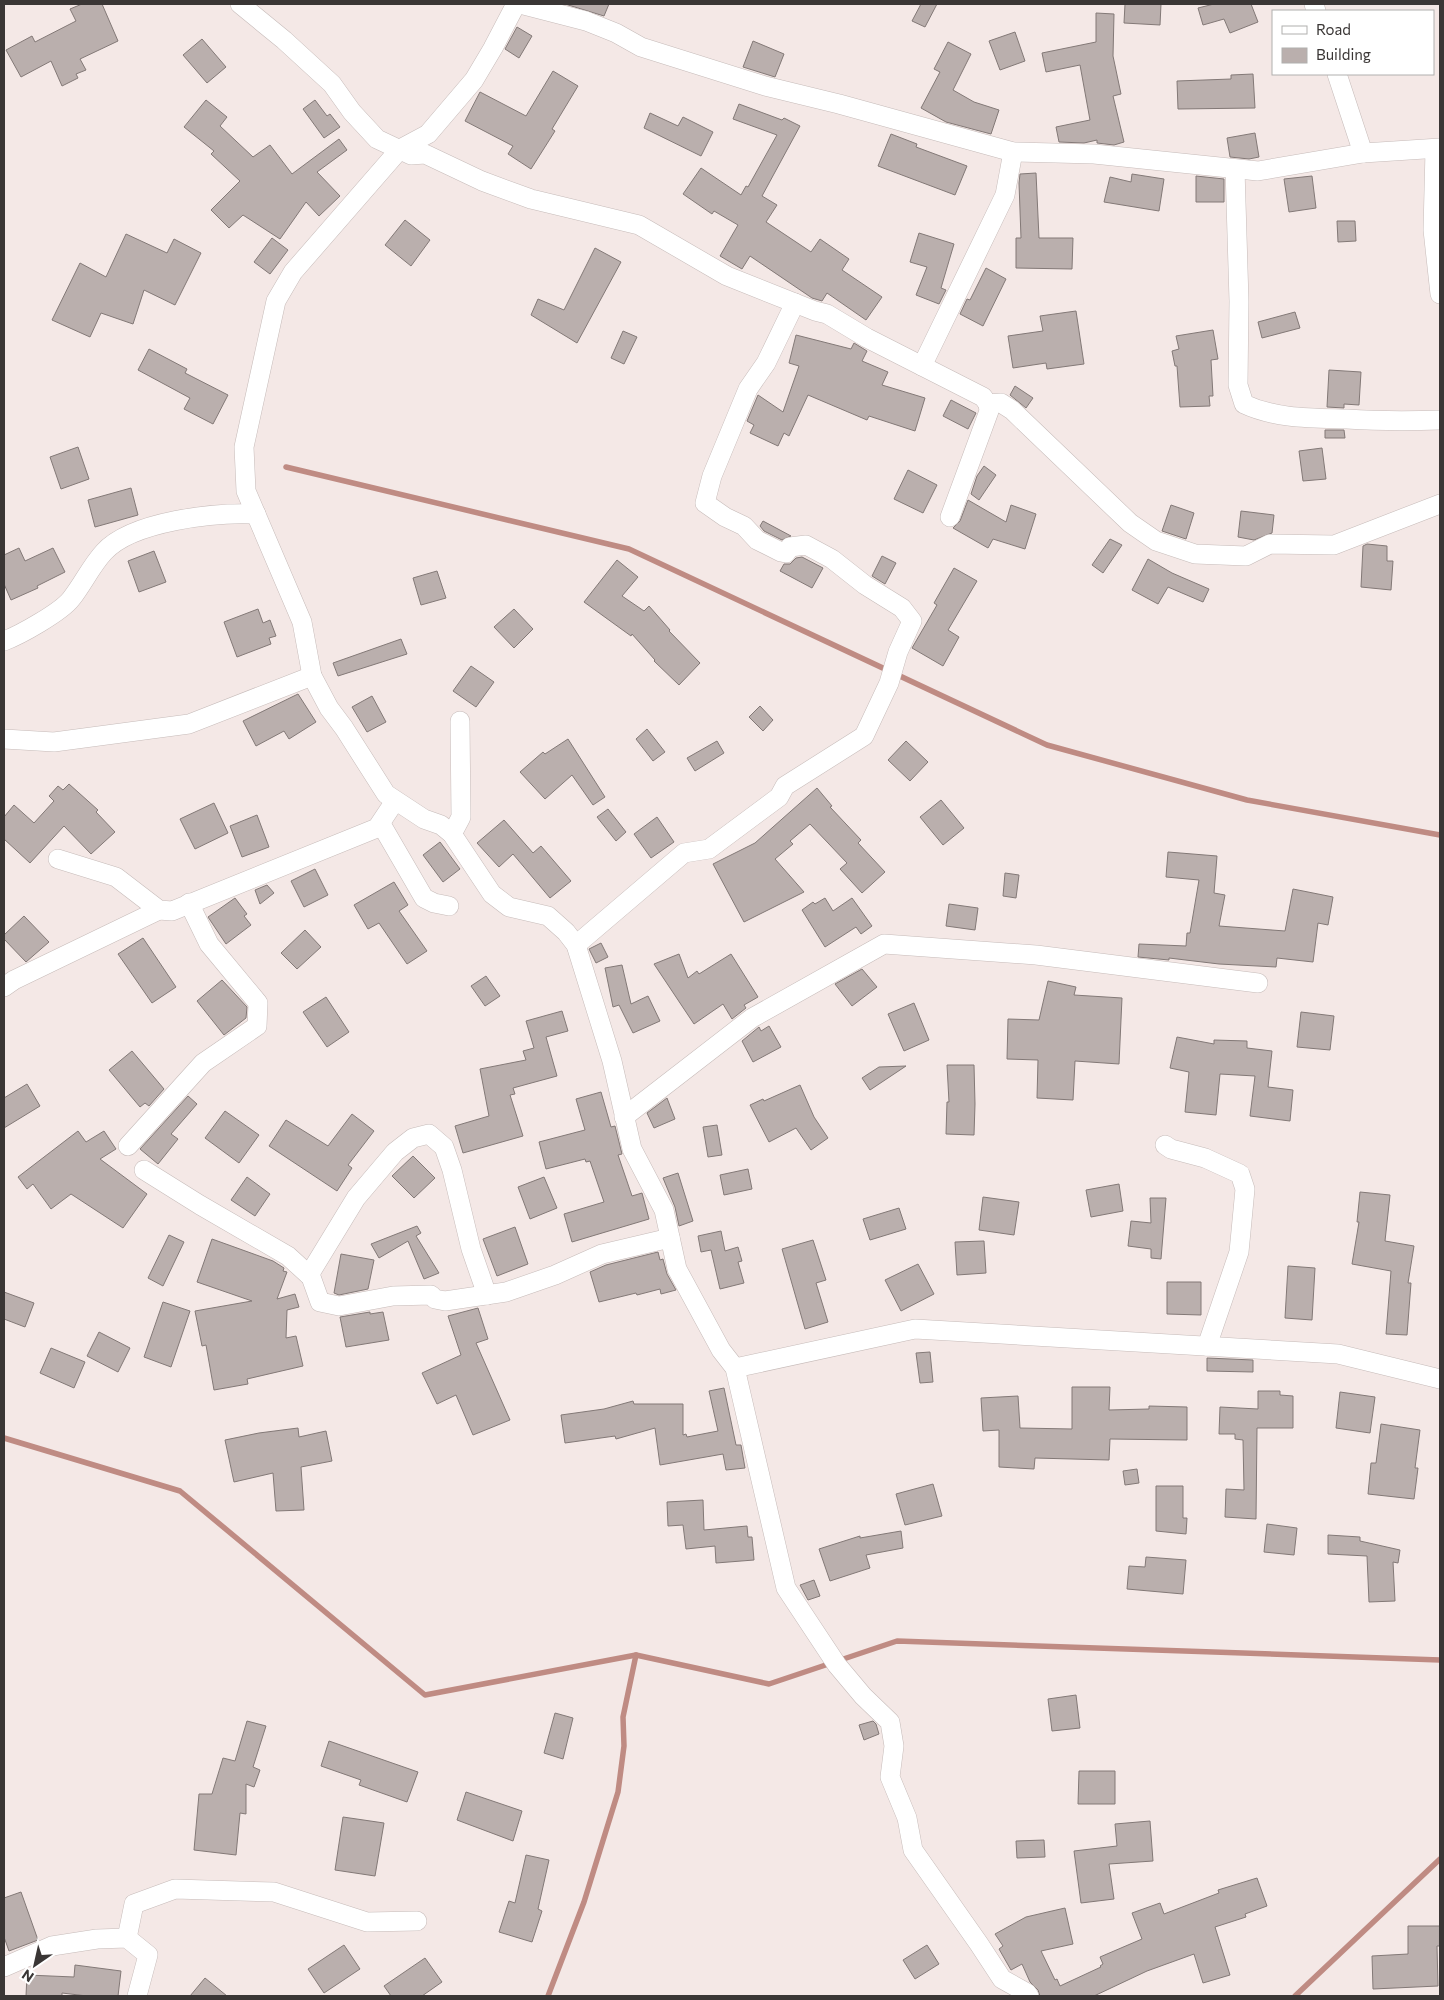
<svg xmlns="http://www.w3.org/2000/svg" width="1444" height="2000" viewBox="0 0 1444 2000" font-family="Commissioner,sans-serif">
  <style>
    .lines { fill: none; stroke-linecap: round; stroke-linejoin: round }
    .stream { stroke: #bf8b83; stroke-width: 5.5 }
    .building { fill: #baafad; stroke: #837977 }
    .minor-casing { stroke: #c6bbb9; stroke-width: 20 }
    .minor { stroke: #fff; stroke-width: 19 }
  </style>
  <rect width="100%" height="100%" fill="#f4e8e6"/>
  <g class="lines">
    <g class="stream">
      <path d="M286,467L629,549L1047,745L1247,800L1440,835"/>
      <path d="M4,1438L180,1491L425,1695L636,1655L769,1684L897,1641L1440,1660"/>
      <path d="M548,1996L584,1902L618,1792L624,1746L623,1717L636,1655"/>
      <path d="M1295,1996L1440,1859"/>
    </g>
  </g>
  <g class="building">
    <path d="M82,4H102L118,41L80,59L86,70L76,74L78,78L62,86L51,61L21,77L6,50L32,36L35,42L76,21L70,9Z"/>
    <path d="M565,4H609L604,16Z"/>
    <path d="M921,4H937L925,27L912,21Z"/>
    <path d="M1125,4H1161L1160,25L1124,23Z"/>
    <path d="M1214,4H1251L1258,22L1230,33L1224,19L1203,25L1198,8Z"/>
    <path d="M1096,13L1114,14L1113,56L1121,94L1113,96L1124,142L1114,145L1097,143V140L1084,143L1059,142L1056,127L1090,120L1080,65L1046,72L1042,53L1096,42Z"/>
    <path d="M517,27L532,36L519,58L505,49Z"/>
    <path d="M1015,32L1025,61L1000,70L989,41Z"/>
    <path d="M202,39L226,67L207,83L183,55Z"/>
    <path d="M753,41L784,54L775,77L743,67Z"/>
    <path d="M948,42L971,54L953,90L974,102L999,110L991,134L946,122L921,108L940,72L934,69Z"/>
    <path d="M553,71L578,86L552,129L555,131L531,169L508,154L513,146L465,121L480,92L526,116Z"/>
    <path d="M1253,74L1255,108L1178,109L1177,81L1231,79V75Z"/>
    <path d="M206,100L227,117L220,126L253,157L270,145L292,174L339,139L347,150L317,172L340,196L319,216L306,202L280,239L243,215L229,228L211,210L240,181L211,154L214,151L184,127Z"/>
    <path d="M315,100L327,116L330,114L340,127L324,138L303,109Z"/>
    <path d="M739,104L782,120L784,118L800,126L762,196L777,205L766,222L811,252L820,239L849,259L842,270L882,297L866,320L827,293L822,301L812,298L750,256L742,269L720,256L738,225L714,211L712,214L683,194L701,168L741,195L746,186L748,187L777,135L733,119Z"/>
    <path d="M650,113L678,126L683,117L713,132L701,156L644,128Z"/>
    <path d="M1255,133L1259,157L1249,159L1230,157L1227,138Z"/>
    <path d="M891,134L917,144L916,147L967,166L955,195L878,166Z"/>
    <path d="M1036,173L1039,238H1073L1072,269L1016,268V238H1021L1019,183L1020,174Z"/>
    <path d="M1132,174L1164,179L1159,211L1104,202L1110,177L1131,182Z"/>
    <path d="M1196,176L1224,179V202H1196Z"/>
    <path d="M1312,176L1316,208L1289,212L1284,179Z"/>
    <path d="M405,220L430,240L411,266L385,245Z"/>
    <path d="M1337,221H1355L1356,241L1338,242Z"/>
    <path d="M919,233L954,244L941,288L946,290L939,304L916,295L927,267L910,262Z"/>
    <path d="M126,234L167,253L174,239L201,253L175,305L144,290L133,324L101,313L90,337L52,320L80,263L106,277Z"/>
    <path d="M272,238L288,250L270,274L254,262Z"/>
    <path d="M595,248L621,262L577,343L531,315L538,299L564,310Z"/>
    <path d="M986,268L1006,279L983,326L960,314L967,299L970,300Z"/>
    <path d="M1076,311L1084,364L1047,369L1046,363L1013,368L1008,336L1043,331L1040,316Z"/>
    <path d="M1295,312L1300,328L1262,338L1258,322Z"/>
    <path d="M1213,330L1218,359L1211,360L1213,396H1209L1210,406L1180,407L1177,366H1175L1172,351L1179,349L1176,336Z"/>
    <path d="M623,331L637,337L624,364L611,358Z"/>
    <path d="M796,335L851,349L854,343L867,351L862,361L888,372L882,385L925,398L915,431L869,416L867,420L808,395L789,436L784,433L778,446L750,433L754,425L747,421L758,395L783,412L799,366L789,363Z"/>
    <path d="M149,349L187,369L185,373L228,395L213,424L184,409L190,398L138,370Z"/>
    <path d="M1329,370L1361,372L1359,405L1344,404V408L1327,407Z"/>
    <path d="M1015,386L1033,398L1026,408L1010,395Z"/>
    <path d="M951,400L976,413L968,429L943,416Z"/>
    <path d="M1325,430H1344L1345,438H1325Z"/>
    <path d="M78,447L89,479L61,489L50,457Z"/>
    <path d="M1322,448L1326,479L1303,481L1299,451Z"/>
    <path d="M984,466L996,475L979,500L971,494L977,476Z"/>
    <path d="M908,470L937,485L923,513L894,499Z"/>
    <path d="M131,488L138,515L95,527L88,500Z"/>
    <path d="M968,500L1006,522L1011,505L1036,514L1025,549L993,539L988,548L953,528L960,521Z"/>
    <path d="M1171,505L1194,513L1186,539L1162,531Z"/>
    <path d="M1241,511L1274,515L1272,533L1254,540L1238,537Z"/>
    <path d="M763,521L791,536L782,540L764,531L760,526Z"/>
    <path d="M1110,539L1122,545L1103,573L1092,565Z"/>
    <path d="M1367,544L1387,546V561H1393L1391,590L1361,587L1363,546Z"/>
    <path d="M19,548L25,561L53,548L65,572L37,586L38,588L11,600L4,584V555Z"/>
    <path d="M154,551L166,582L139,592L128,561Z"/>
    <path d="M882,556L896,563L885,584L872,576Z"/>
    <path d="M802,557L823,568L812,588L780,571L784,564H790L796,558Z"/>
    <path d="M1148,559L1172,573L1209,589L1203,602L1168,587L1158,604L1132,590Z"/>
    <path d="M617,560L638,577L622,596L644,611L649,606L670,630L669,631L700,663L679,685L654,661L655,660L632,634L631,636L584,602Z"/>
    <path d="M954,568L977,581L948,630L959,637L943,666L912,648L937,605L934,603Z"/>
    <path d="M437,571L446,598L421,605L413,578Z"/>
    <path d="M258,609L263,623L270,620L276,636L269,638L271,644L237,657L224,622Z"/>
    <path d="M514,609L533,629L514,648L494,627Z"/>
    <path d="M401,639L407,654L338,676L333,663Z"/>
    <path d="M471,666L494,682L476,707L453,691Z"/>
    <path d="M298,694L316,722L289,739L284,731L256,746L243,721Z"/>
    <path d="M372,696L386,722L367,732L352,707Z"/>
    <path d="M760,706L773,720L763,731L749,717Z"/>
    <path d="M647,729L665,752L653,761L636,739Z"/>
    <path d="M568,739L605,797L593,805L572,775L545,799L520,772L543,752L545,754Z"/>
    <path d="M717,741L724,753L695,771L687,758Z"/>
    <path d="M906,741L928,762L910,781L888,760Z"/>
    <path d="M69,784L98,810L96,812L115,832L91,854L64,826L30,863L4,839V817L14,805L34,823L54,801L49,796L58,786L63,790Z"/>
    <path d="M817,788L832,806L830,807L861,840L858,843L885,872L862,893L840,869L847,863L810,824L790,841L793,844L775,859L804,892L744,922L713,864L755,843Z"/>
    <path d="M941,800L964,828L943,845L920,817Z"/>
    <path d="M214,803L228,833L195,849L180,819Z"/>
    <path d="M608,809L626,832L616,841L597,817Z"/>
    <path d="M257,815L269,847L242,857L230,826Z"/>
    <path d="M657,817L674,842L651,858L634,834Z"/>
    <path d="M504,820L533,853L541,846L571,881L550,898L513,854L499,867L477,843Z"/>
    <path d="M440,842L460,869L443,882L423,855Z"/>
    <path d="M1168,852L1217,856L1214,893L1225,895L1219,926L1285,931L1293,889L1333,897L1328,925L1318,923L1313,962L1277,958L1276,967L1219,964L1169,958V960L1138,957L1139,944L1186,946L1187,933H1190L1199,880L1166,877Z"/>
    <path d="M315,869L328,895L304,907L291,881Z"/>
    <path d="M1005,873L1019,875L1016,898L1003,896Z"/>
    <path d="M394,882L408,905L399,911L427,951L407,964L379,923L368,929L354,905Z"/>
    <path d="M267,885L274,893L260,904L255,890Z"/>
    <path d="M235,898L247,914L244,916L251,925L226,944L208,917Z"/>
    <path d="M825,898L833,911L852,898L872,926L861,934L856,927L825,947L802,910L813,902L815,904Z"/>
    <path d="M949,904L978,908L975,930L946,926Z"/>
    <path d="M24,916L49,942L26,962L4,939V935Z"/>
    <path d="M305,930L321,947L297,969L281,953Z"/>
    <path d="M143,938L176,987L152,1003L118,954Z"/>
    <path d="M601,943L608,957L596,963L589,949Z"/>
    <path d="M679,954L688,978L697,971L699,974L731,954L758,997L744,1005L746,1008L732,1019L723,1004L694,1024L654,964Z"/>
    <path d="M622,965L631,1004L648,996L660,1021L633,1033L619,1005L613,1007L605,968Z"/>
    <path d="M862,969L877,987L852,1006L835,984Z"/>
    <path d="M486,976L500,996L485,1006L471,986Z"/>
    <path d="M222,980L247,1007L246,1018L224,1035L197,1001Z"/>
    <path d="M1048,981L1076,987L1074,995L1122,998L1119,1064L1075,1061L1073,1100L1037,1098L1038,1060L1007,1059L1008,1019L1039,1020Z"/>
    <path d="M326,997L349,1032L327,1047L303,1012Z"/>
    <path d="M914,1003L929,1040L904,1051L888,1014Z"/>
    <path d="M562,1011L568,1031L546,1037L557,1076L513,1088L515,1094L510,1095L523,1136L463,1153L455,1126L489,1116L480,1069L526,1060L523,1051L534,1048L526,1021Z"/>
    <path d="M1301,1012L1334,1016L1330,1050L1297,1047Z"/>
    <path d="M769,1026L781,1047L753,1062L742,1041L759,1027L761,1031Z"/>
    <path d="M1177,1037L1214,1044V1040L1247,1041V1048L1272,1051L1268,1087L1293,1090L1290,1121L1250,1116L1255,1076L1220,1074L1216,1115L1185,1112L1189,1072L1170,1068Z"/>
    <path d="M132,1051L164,1089L149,1106L145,1103L140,1107L109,1070Z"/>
    <path d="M947,1065H974L975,1104L974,1135L946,1134L947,1102H949Z"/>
    <path d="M906,1066L870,1090L862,1078L879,1067Z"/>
    <path d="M27,1084L40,1106L4,1128V1098Z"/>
    <path d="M800,1085L814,1117L828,1138L811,1150L796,1128L769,1142L750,1105L763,1099L764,1101Z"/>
    <path d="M601,1092L611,1127L615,1126L622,1154L618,1155L632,1196L642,1193L649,1219L572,1242L564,1214L604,1202L590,1161L586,1162L585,1159L546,1169L539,1142L585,1130L576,1099Z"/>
    <path d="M188,1096L197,1104L171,1134L178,1139L158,1164L140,1149Z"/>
    <path d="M667,1098L675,1119L654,1128L647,1113Z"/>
    <path d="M225,1111L259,1135L239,1163L205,1138Z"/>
    <path d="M352,1114L374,1131L348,1165L352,1168L337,1191L269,1146L286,1120L328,1146Z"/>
    <path d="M717,1125L722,1155L708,1157L703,1127Z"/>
    <path d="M78,1131L86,1142L104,1131L116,1149L100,1159L147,1194L123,1228L71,1194L51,1209L33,1184L27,1189L18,1177Z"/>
    <path d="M413,1156L435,1178L414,1198L392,1176Z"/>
    <path d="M748,1169L752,1189L724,1195L720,1175Z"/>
    <path d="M678,1173L693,1221L679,1226L675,1207L663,1178Z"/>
    <path d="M247,1177L270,1194L255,1216L231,1200Z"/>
    <path d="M544,1177L557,1208L530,1219L518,1187Z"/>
    <path d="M1119,1184L1123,1211L1091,1217L1086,1190Z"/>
    <path d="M1360,1192L1390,1195L1385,1241L1414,1246L1408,1283H1411L1407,1335L1386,1334L1391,1271L1352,1264L1359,1222H1357Z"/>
    <path d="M983,1197L1019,1202L1014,1235L979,1230Z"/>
    <path d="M1150,1198H1166L1161,1259L1151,1258V1249L1128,1246L1131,1221L1151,1223Z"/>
    <path d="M899,1208L906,1229L870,1240L863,1219Z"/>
    <path d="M417,1226L421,1233L416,1236L439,1273L424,1279L408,1241L379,1258L371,1244Z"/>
    <path d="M515,1227L528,1264L497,1276L483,1239Z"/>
    <path d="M721,1231L725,1251L738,1247L742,1261L738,1262L744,1283L720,1289L711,1250L701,1252L698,1236Z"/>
    <path d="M169,1235L184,1242L163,1286L148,1278Z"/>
    <path d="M212,1239L273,1261L284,1268L283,1271L287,1272L277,1299L295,1294L299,1307L287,1310L286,1338L296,1336L303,1366L247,1379L248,1384L214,1390L206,1345L202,1346L195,1311L252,1301L197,1282Z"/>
    <path d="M813,1240L826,1280L816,1283L828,1322L805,1329L782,1249Z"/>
    <path d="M984,1241L986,1273L957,1275L955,1242Z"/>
    <path d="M658,1252L660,1260L663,1259L667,1274L676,1290L661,1294L660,1289L637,1295L636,1293L599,1302L590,1272L606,1265Z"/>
    <path d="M341,1254L374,1260L368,1289L339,1295L334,1293Z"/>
    <path d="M918,1264L934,1294L901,1311L885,1280Z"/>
    <path d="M1288,1266L1315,1268L1312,1320L1285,1318Z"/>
    <path d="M1167,1282H1201V1315L1167,1314Z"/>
    <path d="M4,1292L34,1303L25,1327L4,1319Z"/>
    <path d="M163,1302L190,1311L171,1367L144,1357Z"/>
    <path d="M478,1308L488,1339L476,1343L510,1420L473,1435L456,1395L437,1404L422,1373L461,1355L448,1316Z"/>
    <path d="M370,1312V1314L383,1312L389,1340L346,1347L340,1317Z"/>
    <path d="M99,1332L130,1348L118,1372L87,1356Z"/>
    <path d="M51,1348L85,1362L74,1388L40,1373Z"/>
    <path d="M930,1352L933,1382L920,1383L916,1353Z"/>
    <path d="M1207,1358L1253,1360V1372L1207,1371Z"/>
    <path d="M1072,1387H1110L1109,1410L1149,1409V1406L1187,1407V1440L1110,1439L1109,1460L1035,1458L1034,1469L999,1467V1430L983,1431L981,1398L1018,1396L1020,1428L1072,1429Z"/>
    <path d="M724,1388L736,1445H741L745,1468L726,1470L723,1454L660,1465L655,1428L616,1439L615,1436L565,1443L561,1415L604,1409L633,1401L634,1404H683V1435L686,1434L687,1437L718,1431L709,1391Z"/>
    <path d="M1258,1391H1280V1395L1293,1396V1428H1257L1256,1519L1225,1517L1226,1489L1244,1490L1243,1440L1235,1439V1434H1219L1220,1407L1258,1409Z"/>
    <path d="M1340,1392L1375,1397L1370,1433L1336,1428Z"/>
    <path d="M1381,1424L1420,1430L1415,1468H1418L1414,1499L1368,1494L1371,1463H1376Z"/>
    <path d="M298,1428L299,1437L326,1431L332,1461L301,1467L304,1510L276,1511L273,1473L234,1482L225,1440L259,1433Z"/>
    <path d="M1137,1469L1139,1483L1125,1485L1123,1471Z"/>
    <path d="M933,1484L942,1516L905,1525L896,1494Z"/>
    <path d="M1156,1486H1183V1518H1187L1186,1534L1156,1531Z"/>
    <path d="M703,1500L704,1530L747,1526L748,1537H752L754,1560L716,1563L715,1546L686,1549L683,1525L668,1526L667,1502Z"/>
    <path d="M1267,1524L1297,1528L1294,1555L1264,1552Z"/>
    <path d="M901,1531L903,1548L866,1555L870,1568L830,1581L819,1549L860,1536V1538Z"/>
    <path d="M1328,1535L1360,1537V1541L1400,1550L1398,1563L1393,1562L1395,1601L1369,1602L1367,1556L1328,1554Z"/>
    <path d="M1146,1557L1186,1560L1183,1594L1127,1589L1129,1566L1145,1567Z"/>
    <path d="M814,1580L820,1596L808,1600L800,1585Z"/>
    <path d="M1076,1695L1080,1728L1052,1731L1048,1699Z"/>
    <path d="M555,1713L573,1718L563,1759L544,1753Z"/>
    <path d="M247,1721L266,1726L253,1767L260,1770L254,1787L246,1784V1814L240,1813L236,1855L194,1850L199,1794H212L223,1758L235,1761Z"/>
    <path d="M873,1721L876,1724L879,1734L864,1740L859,1725Z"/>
    <path d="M329,1741L418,1772L407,1802L359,1785L361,1780L321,1766Z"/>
    <path d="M1079,1771H1115V1804H1078Z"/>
    <path d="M466,1792L522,1811L513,1841L457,1820Z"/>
    <path d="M343,1817L384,1823L375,1876L335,1870Z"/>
    <path d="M1150,1821L1153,1861L1109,1864L1114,1899L1081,1903L1074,1851L1117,1846L1115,1824Z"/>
    <path d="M1044,1840L1045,1857L1017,1858L1016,1841Z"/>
    <path d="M526,1855L549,1860L538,1909L542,1911L532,1942L499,1932L509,1901L515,1903Z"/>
    <path d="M1257,1878L1267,1906L1245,1914L1246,1917L1215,1927L1230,1975L1203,1983L1194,1954L1147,1971L1094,1996H1040L1038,1990L1030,1982L1022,1964L1011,1970L999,1949L1003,1946L995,1934L1026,1917L1065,1908L1073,1944L1041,1951L1055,1980L1057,1979L1060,1986L1101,1967L1100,1966L1103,1964L1100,1957L1142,1939L1132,1913L1160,1903L1164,1914L1219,1893L1218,1890Z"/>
    <path d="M21,1892L38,1940L9,1951L4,1937V1898Z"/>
    <path d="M1408,1926H1440V1946H1437L1438,1986L1373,1989L1372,1956L1408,1954Z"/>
    <path d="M344,1945L360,1969L324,1993L308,1969Z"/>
    <path d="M927,1945L939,1964L915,1979L903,1960Z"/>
    <path d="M425,1958L442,1982L422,1996H391L384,1986Z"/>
    <path d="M75,1965L121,1971L118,1996H87L62,1993V1996H26L27,1975L74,1977Z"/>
    <path d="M205,1978L227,1996H190Z"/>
  </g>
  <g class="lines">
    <defs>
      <g id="minor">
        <path d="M240,4L284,40L332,84L352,112L377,139L411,155L425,154L482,181L531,199L639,225L727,276L815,311L827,314L867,338L983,397L988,404L989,411L950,517"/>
        <path d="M516,4L493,48L474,80L428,134L400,149L293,272L276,301L244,447L246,491L302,622L312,676L329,708L344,728L386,794L424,819L441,825L452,834L492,894L509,907L548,916L566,932L576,945L612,1061L632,1149L664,1210L677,1269L721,1350L735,1368L786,1588L837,1665L863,1696L890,1722L894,1746L890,1777L907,1818L913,1850L979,1944L1002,1979L1027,1993L1029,1996"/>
        <path d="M520,4L586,21L616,33L641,47L765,86L839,104L1013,152L1094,154L1258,171L1363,153L1440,148"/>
        <path d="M1314,4L1316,11"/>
        <path d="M1337,74L1363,153"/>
        <path d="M1435,150L1433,230L1440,294"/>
        <path d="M1235,169L1239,301L1238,385L1244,404C1276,419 1312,418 1347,419C1378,421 1409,421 1440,420"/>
        <path d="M922,366L1005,195L1013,152"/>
        <path d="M988,404L1001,403L1012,410L1130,523L1156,541L1195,554L1246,556L1270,544L1334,545L1440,504"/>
        <path d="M4,641C20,635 61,612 71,599C83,584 91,566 104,552C132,521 216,512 256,514"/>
        <path d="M4,739L54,742L189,724L312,676"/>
        <path d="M381,824L424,898L434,903L449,906"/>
        <path d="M452,834L461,817L460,721"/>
        <path d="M58,859L116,877L159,910L172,911L377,828L395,801"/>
        <path d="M576,945L684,853L709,849L779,797L785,786L864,736L889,683L898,652L912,621L902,608L865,585L832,559L806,545L790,547L786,553L781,552L757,540L744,526L725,517L705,503L712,476L748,389L766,363L795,303"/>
        <path d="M4,987L14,980L159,910"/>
        <path d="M624,1117L752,1018L884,944L1036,955L1258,983"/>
        <path d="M1165,1145L1171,1149L1205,1158L1240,1174L1245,1189L1239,1252L1207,1346"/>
        <path d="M128,1146L203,1063L257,1026L258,1003L209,944L189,903"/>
        <path d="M144,1170L200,1205L288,1256L311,1277L320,1302L339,1306L393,1296L431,1295L435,1299L445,1301L506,1292L555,1275L602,1254L670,1238"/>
        <path d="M309,1275L356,1198L395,1152L413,1138L429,1134L444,1147L452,1170L471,1249L487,1295"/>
        <path d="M735,1368L915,1329L1338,1354L1440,1379"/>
        <path d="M127,1938L134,1904L175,1889L274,1892L367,1922L417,1921"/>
        <path d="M4,1967L52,1946L97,1939L127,1938L148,1955L137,1996"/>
      </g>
    </defs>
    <use href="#minor" class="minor-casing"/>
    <use href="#minor" class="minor"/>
  </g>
  <rect width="1444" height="2000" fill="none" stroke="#3a3635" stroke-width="10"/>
  <rect x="1272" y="10" width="162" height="65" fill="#ffffff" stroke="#b0afae"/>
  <rect x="1282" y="26" width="25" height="8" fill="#ffffff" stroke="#b0afae"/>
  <text x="1316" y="35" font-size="15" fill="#3a3635">Road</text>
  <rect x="1282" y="48" width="25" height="15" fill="#baafad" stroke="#b0afae"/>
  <text x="1316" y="60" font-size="15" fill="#3a3635">Building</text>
  <g transform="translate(35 1965) rotate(214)" stroke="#ffffff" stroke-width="4" paint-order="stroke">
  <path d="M0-4L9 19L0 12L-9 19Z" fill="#3a3635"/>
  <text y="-8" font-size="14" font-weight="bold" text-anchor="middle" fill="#3a3635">N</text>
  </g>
</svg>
